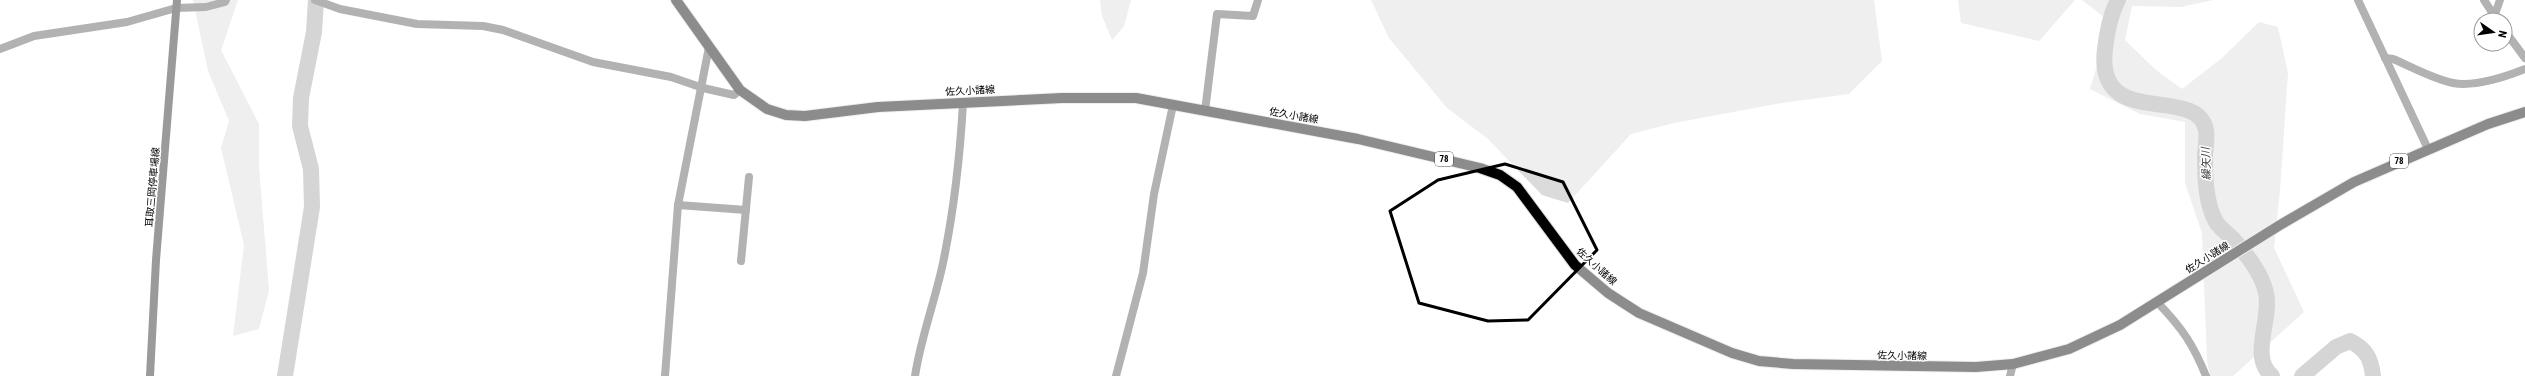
<svg xmlns="http://www.w3.org/2000/svg" width="2525" height="376" viewBox="0 0 2525 376" font-family="'Roboto Condensed','Noto Sans JP',sans-serif">
  <style>
    .green { fill: #dbdbdb }
    .lines { fill: none; stroke-linecap: round; stroke-linejoin: round }
    .river { stroke: #a2a2a2; stroke-width: 16 }
    .primary-casing { stroke: #dbdbdb; stroke-width: 12 }
    .minor { stroke: #545454; stroke-width: 8 }
    .secondary { stroke: #212121; stroke-width: 8 }
    .primary { stroke: #000; stroke-width: 10 }
    .marked { fill: none; stroke: #000; stroke-width: 3; stroke-linejoin: round }
    .labels { text-anchor: middle; stroke-width: 3; stroke-linejoin: round; paint-order: stroke }
    .shield { fill: #fff; stroke: #4c4c4c; stroke-width: 1 }
    .shield-label { font-size: 9px; font-weight: bold; fill: #000 }
    .street-label { font-size: 10px; fill: #000; stroke: #fff }
    .water-label { font-size: 11px; font-style: italic; fill: #434343; stroke: #fff }
  </style>
  <rect width="100%" height="100%" fill="#fff"/>
  <g class="green">
    <path d="M193,0H238L221,50L259,124V167L269,290L259,329L233,336L244,245L221,148L229,121L208,71Z"/>
    <path d="M1100,0H1131L1124,26L1112,40L1102,16Z"/>
    <path d="M1371,0H1874L1882,61L1849,94L1782,103L1674,123L1631,134L1568,203L1542,195L1488,139L1447,108L1389,38Z"/>
    <path d="M1958,0H2075L2039,41L1961,23Z"/>
    <path d="M2082,0H2213L2181,7L2132,6L2125,40L2156,70L2182,89L2222,58L2259,22L2278,27L2288,73L2280,190L2274,248L2304,312L2233,376H2210L2207,360L2202,233L2185,183V122L2140,114L2090,89L2110,22Z"/>
  </g>
  <g class="lines">
    <g class="river">
      <path d="M2118,0C2110,15 2107,32 2105,49C2095,132 2197,83 2206,130C2207,137 2206,146 2205,154C2205,175 2205,202 2216,222C2220,228 2228,234 2233,239C2246,254 2262,273 2266,293C2272,319 2249,357 2272,376"/>
      <path d="M285,376L312,207L311,169L300,126L301,98L314,32L316,0"/>
      <path d="M2302,376L2336,347L2350,341C2366,349 2371,358 2373,376"/>
    </g>
    <defs>
      <path id="primary" d="M676,0L740,90L767,109L786,115L805,116L878,107L1062,98H1136L1358,139L1480,168L1500,175L1517,187L1575,265L1608,293L1639,313L1732,353L1759,361L1793,364L1976,367L2013,364L2069,349L2120,325L2280,225L2354,182L2488,124L2525,112"/>
    </defs>
    <use href="#primary" class="primary-casing"/>
    <g class="minor">
      <path d="M315,0L340,9L417,24L483,26L503,30L593,62L671,77L703,88L734,95L740,90"/>
      <path d="M2358,0L2428,149"/>
      <path d="M2484,0L2497,20"/>
      <path d="M2494,17L2500,0"/>
      <path d="M2505,31L2525,58"/>
      <path d="M0,49L34,36L127,22L176,8L206,7L225,2L226,0"/>
      <path d="M2385,58L2393,59C2412,67 2433,79 2453,83C2475,87 2505,77 2525,69"/>
      <path d="M1205,111L1217,14L1253,16L1258,0"/>
      <path d="M678,205L746,210"/>
      <path d="M741,261L749,177"/>
      <path d="M2158,303C2182,328 2193,344 2206,376"/>
      <path d="M665,376L678,205L709,47"/>
      <path d="M915,376C921,337 935,301 943,263C954,210 960,156 963,103"/>
      <path d="M1116,376L1143,273L1154,194L1173,105"/>
      <path d="M2010,376L2013,364"/>
    </g>
    <path class="secondary" d="M150,376L156,260L177,0"/>
    <use href="#primary" class="primary"/>
  </g>
  <path d="M0 0H2525V376H0ZM1505,164L1563,182L1597,250L1528,320L1488,321L1419,303L1390,211L1438,180Z" fill="#fff" fill-opacity=".55" fill-rule="evenodd"/>
  <path class="marked" d="M1505,164L1563,182L1597,250L1528,320L1488,321L1419,303L1390,211L1438,180Z"/>
  <g class="labels">
    <g class="shield">
      <rect x="1435" y="152" width="18" height="14" rx="3"/>
      <rect x="2390" y="154" width="18" height="14" rx="3"/>
    </g>
    <g class="shield-label">
      <text x="1444" y="162">78</text>
      <text x="2399" y="164">78</text>
    </g>
    <g class="street-label">
      <text transform="translate(970 90) rotate(-3)" y="4">佐久小諸線</text>
      <text transform="translate(1294 115) rotate(10)" y="4">佐久小諸線</text>
      <text transform="translate(152 187) rotate(-85)" y="4">耳取三岡停車場線</text>
      <text transform="translate(2207 257) rotate(-32)" y="4">佐久小諸線</text>
      <text transform="translate(1597 266) rotate(42)" y="4">佐久小諸線</text>
      <text transform="translate(1902 355) rotate(1)" y="4">佐久小諸線</text>
    </g>
    <g class="water-label">
      <text transform="translate(2206 164) rotate(-92)" y="4">繰矢川</text>
    </g>
  </g>
  <g transform="translate(2493 32) rotate(103)"><circle r="19" fill="#ffffff" stroke="#999999"/>
  <path d="M0-3L7 15L0 10L-7 15Z" fill="#000000"/>
  <text y="-6" font-size="11" font-weight="bold" text-anchor="middle" fill="#000000">N</text>
  </g>
</svg>
